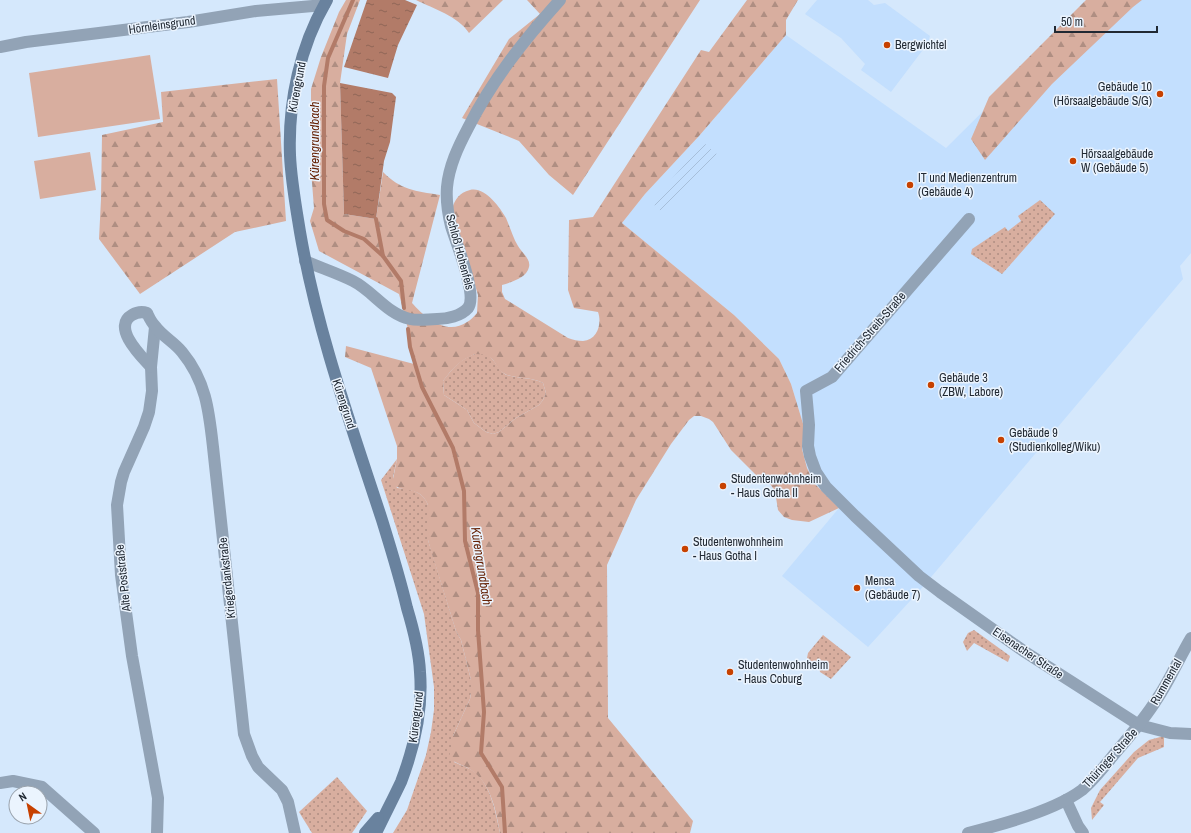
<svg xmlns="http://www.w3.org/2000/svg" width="1191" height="833" viewBox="0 0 1191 833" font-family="'Archivo Narrow',sans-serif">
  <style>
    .built { fill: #c3dffe }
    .industrial { fill: url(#industrial-furrows) }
    .grass { fill: url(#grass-dots) }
    .forest { fill: url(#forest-firs); fill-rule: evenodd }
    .pitch { fill: #d8ae9f }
    .water { fill: url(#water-ripples) }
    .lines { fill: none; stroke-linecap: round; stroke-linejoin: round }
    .stream { stroke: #b27b68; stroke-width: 4 }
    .street { stroke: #92a3b6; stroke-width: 12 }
    .secondary { stroke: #69829e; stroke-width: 12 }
    .poi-dot { fill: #c74100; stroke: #ebf4fe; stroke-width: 1.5 }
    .labels { text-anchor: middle; stroke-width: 3; stroke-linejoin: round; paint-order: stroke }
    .street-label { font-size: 12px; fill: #212933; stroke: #ebf4fe }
    .poi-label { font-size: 12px; fill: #212933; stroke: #ebf4fe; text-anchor: start }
    .water-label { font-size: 13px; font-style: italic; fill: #662206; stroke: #ebf4fe }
  </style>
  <defs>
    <pattern id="industrial-furrows" width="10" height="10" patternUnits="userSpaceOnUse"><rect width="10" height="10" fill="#c3dffe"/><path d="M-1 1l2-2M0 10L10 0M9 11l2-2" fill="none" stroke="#a7bfda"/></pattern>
    <pattern id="grass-dots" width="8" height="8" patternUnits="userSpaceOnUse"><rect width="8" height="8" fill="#d8ae9f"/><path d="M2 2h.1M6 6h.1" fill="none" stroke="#af8e82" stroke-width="1.8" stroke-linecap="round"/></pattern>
    <pattern id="forest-firs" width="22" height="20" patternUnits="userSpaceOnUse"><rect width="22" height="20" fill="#d8ae9f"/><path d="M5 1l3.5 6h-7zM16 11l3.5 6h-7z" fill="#af8e82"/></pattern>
    <pattern id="water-ripples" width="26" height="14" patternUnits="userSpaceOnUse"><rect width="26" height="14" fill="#b27b68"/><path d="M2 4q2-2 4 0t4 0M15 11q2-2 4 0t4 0" fill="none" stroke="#906556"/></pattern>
  </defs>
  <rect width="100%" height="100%" fill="#d5e8fc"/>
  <g class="built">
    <path d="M817,0H868L874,5L885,3L930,36L928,43L891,92L861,70L865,64L841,38L805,14Z"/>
    <path d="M1095,0H1191V253L1180,266L1183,279L921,589L868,647L782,576L839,508L815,484L807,468L802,449L804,427L791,384L779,359L734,315L622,223L645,194L699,136L786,35L946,148Z"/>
  </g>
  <path class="industrial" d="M704,143L718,155L664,214L651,202Z"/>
  <g class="grass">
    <path d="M1040,200L1055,214L1002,274L971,254L972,249L1005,227L1008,231L1021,221L1018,216Z"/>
    <path d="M475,354C478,354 482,353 484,354C495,356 497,371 507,375C518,379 531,377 543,383L546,393L543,400L539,405L516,418L499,432L493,434L486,432L474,423L467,410L444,395L443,381C452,369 460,359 475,354Z"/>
    <path d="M397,459L393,477L397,488C410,489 423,491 428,505V540L456,631L461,640L471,680V693L470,699L453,736L454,762C463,766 473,769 479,776C492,791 496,814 500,833H393L407,810L426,755L431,732L434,710V687L424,614L381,480Z"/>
    <path d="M974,630L1010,656L1008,662L974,643L967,651L963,642L968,633Z"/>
    <path d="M823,635L851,657L831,679L820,672L819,667L807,658L808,653Z"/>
    <path d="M1164,736V747L1138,758L1100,802L1104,805L1092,820L1091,808L1100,790L1134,752L1149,740Z"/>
    <path d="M337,777L367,811L352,833H312L299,812Z"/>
  </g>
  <g class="forest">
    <path d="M346,0H360L347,34L340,83L344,214L376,219L383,172C401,190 415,191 440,195L412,303C425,318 447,336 467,322C471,320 474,316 477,313L478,295L452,209C455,199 459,193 470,190C484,186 500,207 506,218C510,227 513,238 518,246C522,253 531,259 529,267C527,278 511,282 502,285V292L505,299L568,338C573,340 578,341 583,341C598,340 602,323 598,312L574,308L568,290L569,220L593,217L701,50L709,52L747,0H798L786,20V35L699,136L645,194L622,223L734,315L779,359L791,384L804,427L802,449L807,468L815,484L839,508L809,522L792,520L784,517L778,510L775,491L770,484L756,475L731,450L713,422L709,419L701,416H694L689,420L671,444L636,500L607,565L608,718L693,821L690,833H500C496,811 491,783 471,770C464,765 456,764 449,758L453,736L470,699L471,693V680L461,640L456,631L431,551L428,540V505C420,485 405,494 392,484L397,459V446L371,368L345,357L346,346L414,364L408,329L399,294L319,251L310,221L314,208L311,170V89L321,57L339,12ZM475,354C500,354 491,368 507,375C518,379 531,377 543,383L546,393L543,400L539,405L516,418L499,432L493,434L486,432L474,423L467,410L444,395L443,381C452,369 460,360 475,354Z"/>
    <path d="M416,0H503L469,33C458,16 434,9 416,0Z"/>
    <path d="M527,0H700L573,195L549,175L519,141L462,118L509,39L540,14Z"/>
    <path d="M1086,0H1142L1133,7L1052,84L985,160L971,139L989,97Z"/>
    <path d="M277,79L286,221L235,232L140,294L99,239L101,199L102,135L163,122L161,92Z"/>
  </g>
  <g class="pitch">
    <path d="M150,55L160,119L38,137L29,73Z"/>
    <path d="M90,152L96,190L40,199L34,161Z"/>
  </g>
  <g class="water">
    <path d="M367,0H405L417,5L398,45L388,78L344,67Z"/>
    <path d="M340,83L392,93L396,97L390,142L384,161L376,219L344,214Z"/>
  </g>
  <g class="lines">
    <g class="stream">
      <path d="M353,0L328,58L324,86V204L327,220L344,231L364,239L383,256L401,281L404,308"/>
      <path d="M376,219L383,256"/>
      <path d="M408,329L410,347L422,387L453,448L464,491L465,541L478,593V630L484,712L481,753L502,787L505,833"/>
    </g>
    <g class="street">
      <path d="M0,47L26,42L188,22L256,11L324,5"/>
      <path d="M969,219L832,377L806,391L809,425L808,446L810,456L816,472L826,487L855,516L919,576L940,592L1025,652L1139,725L1170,733L1191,734"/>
      <path d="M305,261C321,268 337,273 353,281C373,291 387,314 410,319C418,321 429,319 437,319C447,319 461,316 468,308C478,295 456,243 451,226C448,214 446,200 447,187C449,166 458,147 468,128C492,80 525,39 560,0"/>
      <path d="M155,327L151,367L152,391L149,412L144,427L124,472L121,482L117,505L121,575L132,656L158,798L157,833"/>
      <path d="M151,367C142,357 111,327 132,315C137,312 141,311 147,313C149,317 151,322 155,326C162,336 174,342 182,352C206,381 209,411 213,447L244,734L252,756L258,767L282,790L288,802L295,833"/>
      <path d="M0,783L13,781L42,787L94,833"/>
      <path d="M1066,800L1078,826L1083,833"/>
      <path d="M968,833C1001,825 1054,811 1082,790C1093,781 1103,768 1112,757C1128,738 1144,720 1157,699C1170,680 1179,658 1191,638"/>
    </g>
    <g class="secondary">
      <path d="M327,0C300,46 288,102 290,155C291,180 296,207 300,232C317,331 351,425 382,520C391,549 400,578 407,608C413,628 419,650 420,672C423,709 414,748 401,782C393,799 384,816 376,833"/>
      <path d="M365,833L378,818"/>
    </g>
  </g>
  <g class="poi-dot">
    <circle cx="887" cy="45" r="4"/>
    <circle cx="1160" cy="94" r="4"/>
    <circle cx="1073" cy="161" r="4"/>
    <circle cx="910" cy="185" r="4"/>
    <circle cx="931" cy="385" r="4"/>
    <circle cx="1001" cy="440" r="4"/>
    <circle cx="723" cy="486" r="4"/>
    <circle cx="685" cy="549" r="4"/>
    <circle cx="857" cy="588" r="4"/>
    <circle cx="730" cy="672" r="4"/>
  </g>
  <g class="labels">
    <g class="street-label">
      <text transform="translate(162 25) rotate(-8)" y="4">Hörnleinsgrund</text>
      <text transform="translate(297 87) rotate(-79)" y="4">Kürengrund</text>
      <text transform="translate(460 252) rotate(75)" y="4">Schloß Hohenfels</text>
      <text transform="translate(870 332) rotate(-49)" y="4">Friedrich-Streib-Straße</text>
      <text transform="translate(344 404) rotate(72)" y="4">Kürengrund</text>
      <text transform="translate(123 578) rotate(-96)" y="4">Alte Poststraße</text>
      <text transform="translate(227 578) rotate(-96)" y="4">Kriegerdankstraße</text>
      <text transform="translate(1028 653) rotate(34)" y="4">Eisenacher Straße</text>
      <text transform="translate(1166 682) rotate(-60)" y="4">Rummental</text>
      <text transform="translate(416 717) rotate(-83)" y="4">Kürengrund</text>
      <text transform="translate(1110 758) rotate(-48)" y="4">Thüringer Straße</text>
    </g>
    <g class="poi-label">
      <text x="895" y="49">Bergwichtel</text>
      <text x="1152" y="91" text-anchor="end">Gebäude 10<tspan x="1152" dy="14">(Hörsaalgebäude S/G)</tspan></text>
      <text x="1081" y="158">Hörsaalgebäude<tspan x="1081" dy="14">W (Gebäude 5)</tspan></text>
      <text x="918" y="182">IT und Medienzentrum<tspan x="918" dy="14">(Gebäude 4)</tspan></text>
      <text x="939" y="382">Gebäude 3<tspan x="939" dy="14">(ZBW, Labore)</tspan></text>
      <text x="1009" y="437">Gebäude 9<tspan x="1009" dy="14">(Studienkolleg/Wiku)</tspan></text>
      <text x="731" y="483">Studentenwohnheim<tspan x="731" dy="14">- Haus Gotha II</tspan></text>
      <text x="693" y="546">Studentenwohnheim<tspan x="693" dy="14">- Haus Gotha I</tspan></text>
      <text x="865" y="585">Mensa<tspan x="865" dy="14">(Gebäude 7)</tspan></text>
      <text x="738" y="669">Studentenwohnheim<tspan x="738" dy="14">- Haus Coburg</tspan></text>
    </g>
    <g class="water-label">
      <text transform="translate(314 141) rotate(-90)" y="5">Kürengrundbach</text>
      <text transform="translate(482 566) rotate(81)" y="5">Kürengrundbach</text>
    </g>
  </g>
  <g transform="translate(28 805) rotate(327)"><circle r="19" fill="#ebf4fe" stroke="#9aa3ad"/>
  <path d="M0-3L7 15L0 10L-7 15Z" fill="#c74100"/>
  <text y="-6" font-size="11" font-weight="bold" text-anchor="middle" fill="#212933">N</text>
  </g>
  <path d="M1055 26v6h102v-6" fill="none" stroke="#212933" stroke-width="2"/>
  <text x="1061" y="26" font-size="12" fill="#212933" stroke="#ebf4fe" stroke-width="3" paint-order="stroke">50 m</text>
</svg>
